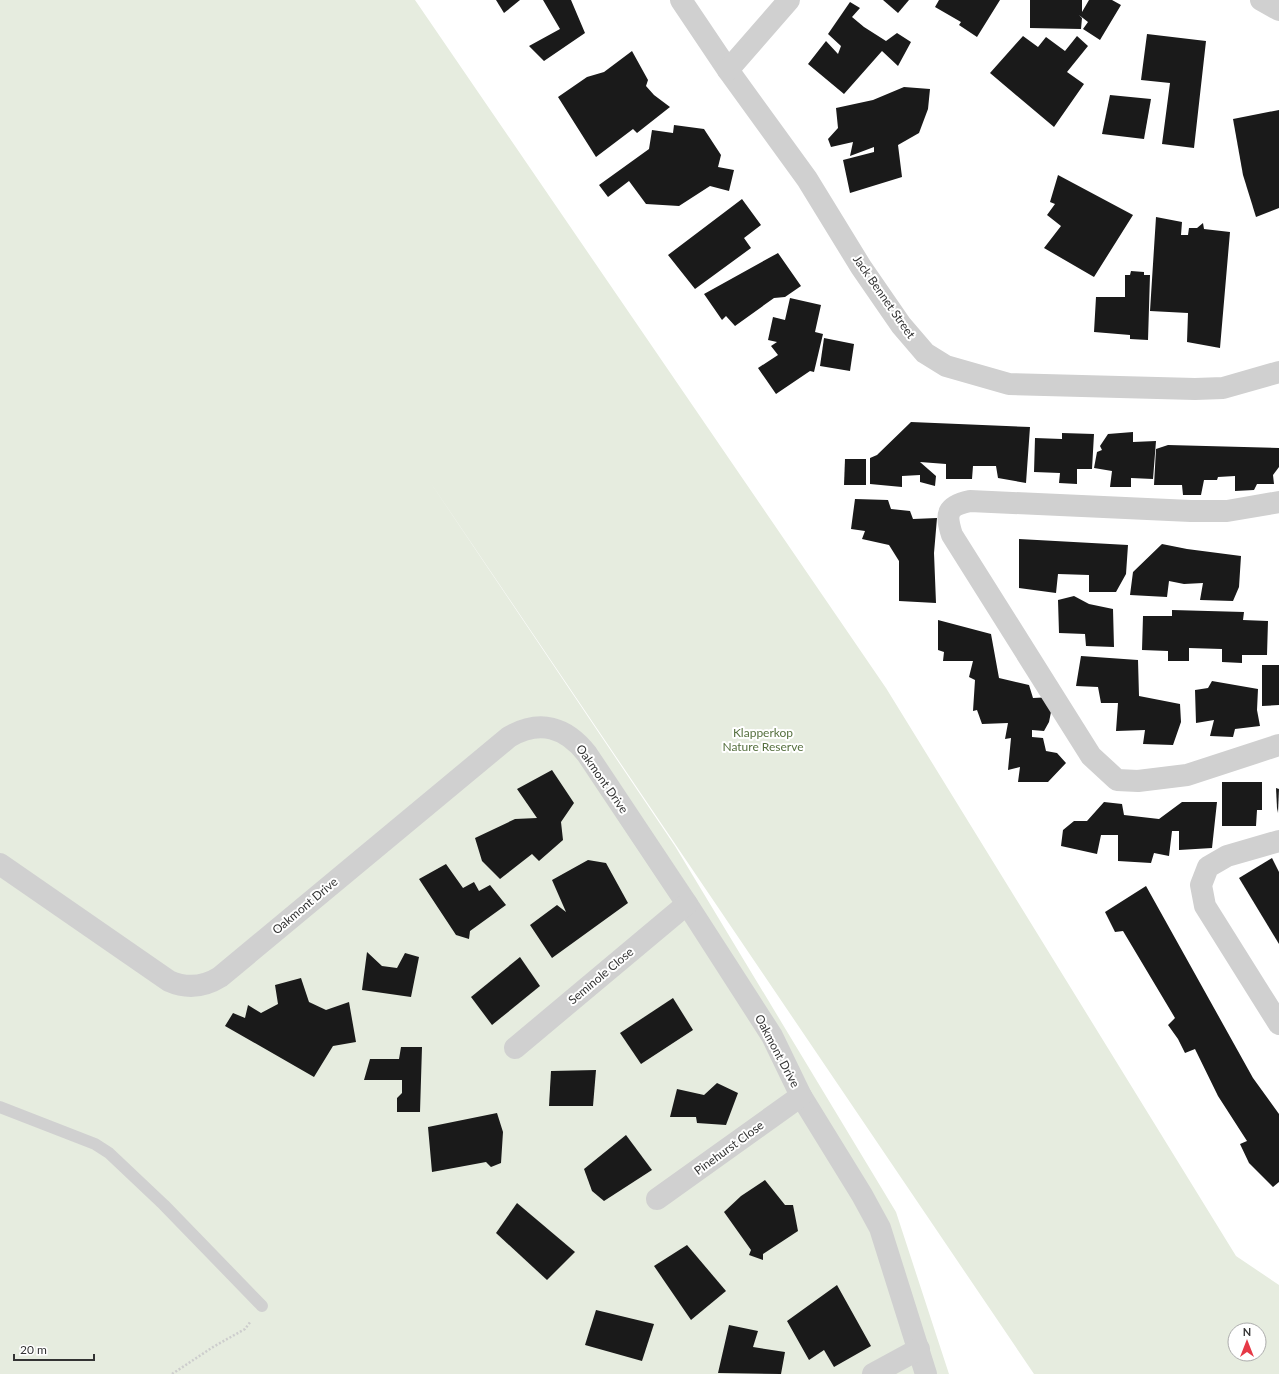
<svg xmlns="http://www.w3.org/2000/svg" width="1279" height="1374" viewBox="0 0 1279 1374" font-family="Lato,sans-serif">
  <style>
    .green { fill: #e6ecdf; fill-rule: evenodd }
    .building { fill: #1a1a1a }
    .lines { fill: none; stroke-linecap: round; stroke-linejoin: round }
    .path { stroke: #cdcdcd; stroke-width: 2.5; stroke-dasharray: 2 2; stroke-linecap: butt }
    .lane { stroke: #d0d0d0; stroke-width: 12 }
    .street { stroke: #d0d0d0; stroke-width: 22 }
    .labels { text-anchor: middle; stroke-width: 4; stroke-linejoin: round; paint-order: stroke }
    .street-label { font-size: 12px; fill: #333; stroke: #fff }
    .park-label { font-size: 12px; fill: #56703f; stroke: #fff }
  </style>
  <rect width="100%" height="100%" fill="#fff"/>
  <path class="green" d="M0,0H415L886,688L1236,1256L1279,1285V1374H1034L426,476L675,846L896,1212L949,1374H0ZM1235,1330H1259V1354H1235Z"/>
  <g class="building">
    <path d="M496,0H520L504,13Z"/>
    <path d="M543,0H571L585,33L544,61L529,46L560,29Z"/>
    <path d="M883,0H909L898,13Z"/>
    <path d="M939,0H1000L977,37L959,25L961,22L935,7Z"/>
    <path d="M1030,0H1082V12L1089,0H1112L1121,5L1100,40L1083,29L1088,22L1079,15L1082,18L1081,29L1030,28Z"/>
    <path d="M850,2L860,8L852,17L864,27L886,41L897,33L911,42L898,66L882,51L844,94L808,64L826,41L838,54L841,46L828,34Z"/>
    <path d="M1147,34L1206,41L1194,148L1162,144L1170,83L1141,80Z"/>
    <path d="M1023,36L1038,47L1046,37L1065,51L1077,36L1088,46L1067,72L1084,84L1054,127L990,73Z"/>
    <path d="M632,51L648,80L646,86L654,95L670,107L637,133L633,129L596,157L558,97L587,77L604,72Z"/>
    <path d="M904,87L930,89L928,109L919,133L898,145L902,177L850,193L843,160L874,152V147L850,156L853,142L831,147L828,139L838,128L836,108L873,100Z"/>
    <path d="M1110,95L1151,99L1144,139L1102,134Z"/>
    <path d="M1279,110V208L1256,217L1243,175L1233,119Z"/>
    <path d="M674,125L704,129L721,155L718,167L734,170L729,191L710,186L679,206L646,204L629,181L608,197L599,185L649,149L652,130L673,133Z"/>
    <path d="M1058,175L1133,215L1094,277L1044,248L1061,226L1047,215L1055,204L1050,202Z"/>
    <path d="M742,199L761,225L744,238L751,248L695,289L668,255Z"/>
    <path d="M1156,217L1182,222L1181,235H1188L1189,228H1197L1203,223L1204,229L1230,232L1220,348L1187,342L1188,313L1150,311Z"/>
    <path d="M778,253L801,286L785,297L774,298L735,326L726,316L722,320L704,294Z"/>
    <path d="M1131,271L1144,272V275H1150L1148,340L1130,339V335L1094,332L1096,297H1125V275H1130Z"/>
    <path d="M790,298L821,305L815,332L823,334L814,372L810,371L776,394L758,368L778,355L771,346L777,342L768,340L773,317L785,320Z"/>
    <path d="M824,338L854,344L850,371L820,366Z"/>
    <path d="M911,422L1030,427L1026,483L998,478L996,466H973L972,479H946V464L920,462L936,476L935,486L920,482V475L902,476V487L870,484V458L877,455Z"/>
    <path d="M1133,432V442L1156,441L1153,479L1131,478V487H1110L1112,471L1094,468L1097,452L1102,450L1100,446L1108,434Z"/>
    <path d="M1062,433L1094,434L1092,469H1077V484L1059,483L1060,473L1034,472L1035,438L1062,439Z"/>
    <path d="M1168,445L1279,448V467L1273,475L1274,484H1257L1254,490L1235,491V476L1218,477L1217,480H1204L1201,495H1183L1182,485H1154L1156,449Z"/>
    <path d="M845,459H866V485H844Z"/>
    <path d="M855,499L888,500L891,509L910,511L913,519L937,518L934,553L936,603L899,601V561L889,545L862,539L865,531L851,529Z"/>
    <path d="M1019,539L1128,545L1126,574L1116,592H1089V575L1058,574L1056,593L1019,588Z"/>
    <path d="M1162,544L1187,549L1241,556L1239,587L1233,601L1200,600L1203,583L1184,584L1169,581L1167,597L1130,595L1133,572Z"/>
    <path d="M1074,596L1089,604L1113,609L1114,647L1086,646L1085,634L1059,633L1058,600Z"/>
    <path d="M1172,610L1244,612L1243,620L1268,621L1267,655H1242V663L1222,662V649L1189,648V661H1168V651L1142,650L1143,616H1172Z"/>
    <path d="M938,620L991,634L999,678L1029,685L1033,698L1054,697L1049,722L1044,731L1032,730V737L1043,738L1046,751L1057,753L1066,763L1048,782H1018L1020,767L1008,770L1011,738L1005,739L1008,723L982,724L977,710L973,711L975,680L969,677L973,661H943L944,652L938,650Z"/>
    <path d="M1081,656L1138,660L1139,696L1180,704L1181,722L1173,745L1143,744L1145,730L1116,731L1118,703H1101L1098,687L1076,686Z"/>
    <path d="M1262,665H1279V705L1262,706Z"/>
    <path d="M1212,681L1258,689L1257,710L1260,726L1235,729L1233,737L1210,736L1214,720L1196,723L1195,690L1208,688Z"/>
    <path d="M552,770L574,803L561,822L563,840L539,861L532,854L500,879L482,861L475,838L515,819L537,818L517,789Z"/>
    <path d="M1222,782H1262V810H1257L1256,826H1222Z"/>
    <path d="M1276,788L1279,789L1278,813L1277,808Z"/>
    <path d="M1104,802L1122,804L1124,815L1159,819L1182,802H1217L1212,848L1179,850V831H1172L1169,856L1154,853L1151,863L1118,861V835H1101L1097,854L1061,846L1063,830L1074,821H1087Z"/>
    <path d="M1272,858L1279,872V944L1239,878Z"/>
    <path d="M588,860L606,863L628,903L552,958L530,925L557,905L566,912L552,880Z"/>
    <path d="M446,864L463,888L474,882L479,891L490,885L506,905L470,931L469,939L456,935L419,879Z"/>
    <path d="M1146,886L1253,1078L1279,1114V1182L1273,1187L1249,1163L1240,1144L1247,1141L1218,1096L1195,1049L1185,1053L1178,1039L1168,1025L1175,1018L1123,931L1115,932L1105,912Z"/>
    <path d="M367,952L382,966L397,968L405,953L419,957L411,997L362,990Z"/>
    <path d="M520,957L540,986L492,1025L471,997Z"/>
    <path d="M301,978L309,1002L326,1010L349,1002L356,1042L333,1046L314,1077L225,1026L233,1013L245,1018L248,1005L261,1013L278,1004L275,985Z"/>
    <path d="M673,998L693,1030L641,1064L620,1033Z"/>
    <path d="M401,1047H422L420,1112H397V1098L402,1093V1080H364L370,1059H399Z"/>
    <path d="M596,1070L593,1106H549L551,1071Z"/>
    <path d="M717,1083L738,1093L726,1125L697,1123L696,1117H670L677,1089L704,1095Z"/>
    <path d="M497,1113L503,1132L501,1163L491,1167L486,1162L432,1172L428,1127Z"/>
    <path d="M626,1135L652,1170L604,1201L592,1191L584,1169Z"/>
    <path d="M765,1180L785,1205H793L798,1231L763,1254V1260L749,1255L751,1250L724,1212L741,1196Z"/>
    <path d="M517,1203L575,1252L547,1280L496,1233Z"/>
    <path d="M687,1245L726,1291L691,1320L654,1266Z"/>
    <path d="M837,1285L871,1346L834,1367L824,1350L809,1360L787,1321Z"/>
    <path d="M596,1310L654,1324L642,1361L585,1345Z"/>
    <path d="M729,1325L758,1331L753,1347L785,1352L781,1374L718,1373Z"/>
  </g>
  <g class="lines">
    <path class="path" d="M172,1374L213,1347L245,1329L251,1321"/>
    <path class="lane" d="M0,1107L95,1144L109,1153L164,1205L262,1306"/>
    <g class="street">
      <path d="M681,0L728,70L807,179L861,267L901,325L925,353L946,366L1009,384L1195,389L1223,388L1279,372"/>
      <path d="M1261,0L1279,10"/>
      <path d="M728,70L789,0"/>
      <path d="M1279,502L1227,511H1191L970,501C947,506 945,513 952,535L1091,756L1117,780L1138,781L1187,775L1279,745"/>
      <path d="M1279,841L1227,856L1208,867L1201,885L1205,906L1279,1024"/>
      <path d="M0,864L169,981C187,989 204,987 220,977L509,737C540,719 566,727 587,754L687,904L772,1036L801,1096L862,1195L880,1228L926,1374"/>
      <path d="M515,1048L687,904"/>
      <path d="M657,1199L801,1096"/>
      <path d="M873,1374L919,1349"/>
    </g>
  </g>
  <g class="labels">
    <g class="street-label">
      <text transform="translate(884 297) rotate(55)" y="4">Jack Bennet Street</text>
      <text transform="translate(602 779) rotate(55)" y="4">Oakmont Drive</text>
      <text transform="translate(305 906) rotate(-40)" y="4">Oakmont Drive</text>
      <text transform="translate(601 976) rotate(-40)" y="4">Seminole Close</text>
      <text transform="translate(777 1051) rotate(62)" y="4">Oakmont Drive</text>
      <text transform="translate(729 1148) rotate(-36)" y="4">Pinehurst Close</text>
    </g>
    <g class="park-label">
      <text x="763" y="737">Klapperkop<tspan x="763" dy="14">Nature Reserve</tspan></text>
    </g>
  </g>
  <g transform="translate(1247 1342)"><circle r="19" fill="#ffffff" stroke="#adadad"/>
  <path d="M0-3L7 15L0 10L-7 15Z" fill="#e63946"/>
  <text y="-6" font-size="11" font-weight="bold" text-anchor="middle" fill="#333333">N</text>
  </g>
  <path d="M14 1354v6h80v-6" fill="none" stroke="#333333" stroke-width="2"/>
  <text x="20" y="1354" font-size="12" fill="#333333" stroke="#ffffff" stroke-width="3" paint-order="stroke">20 m</text>
</svg>
